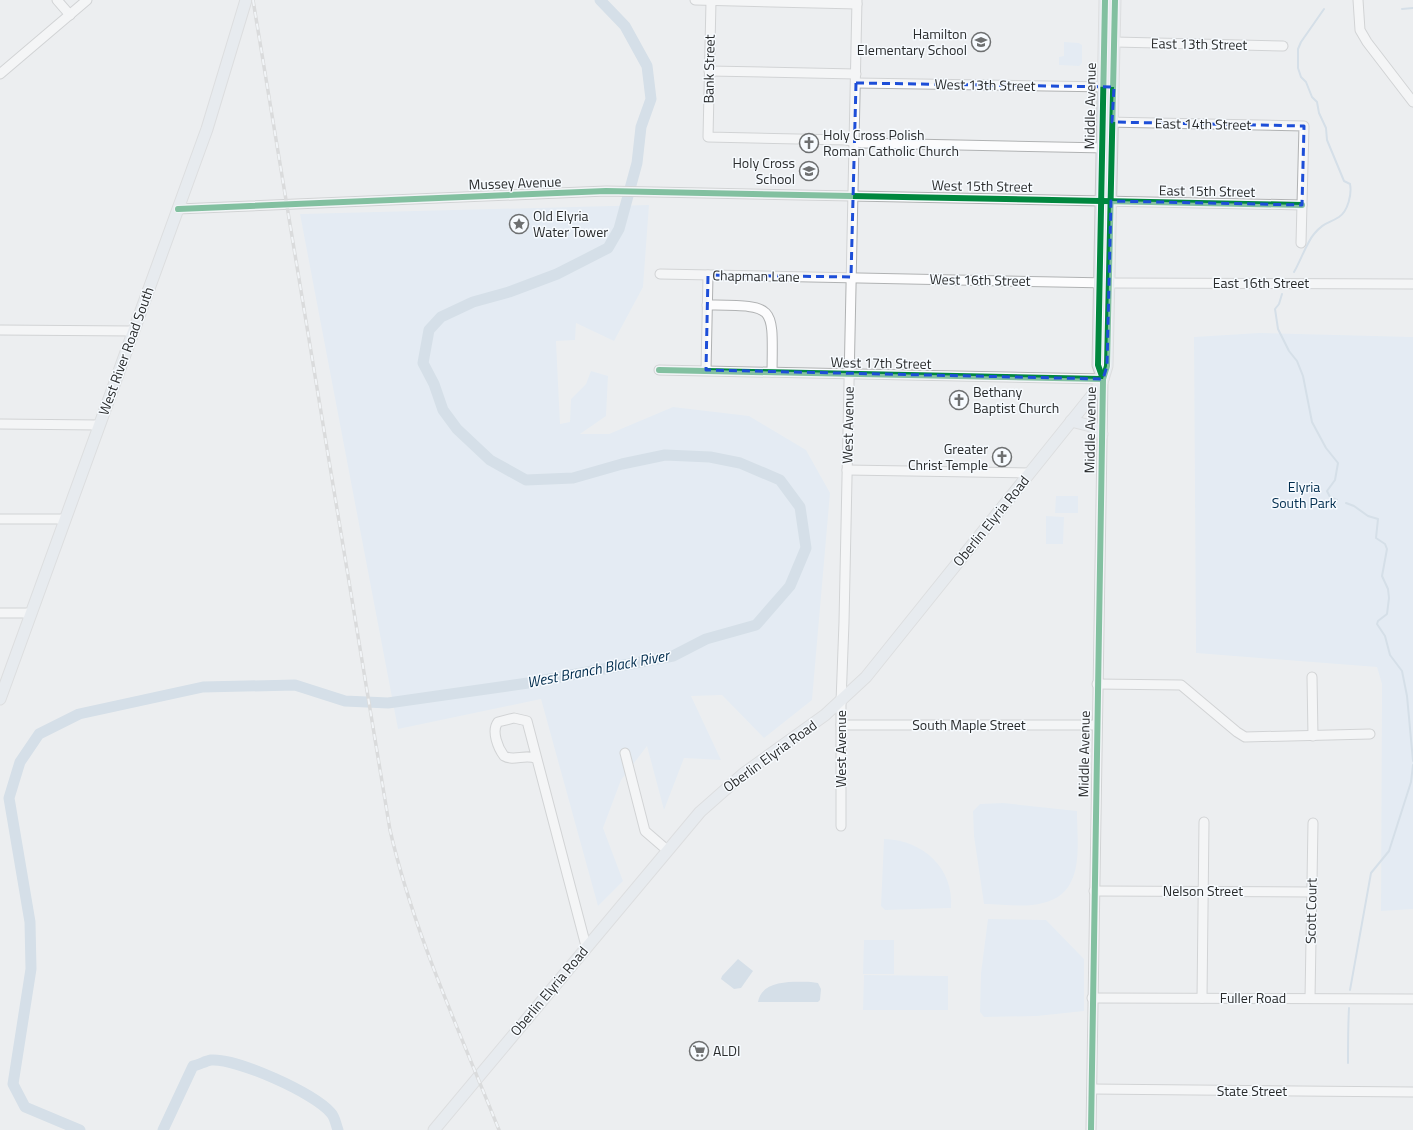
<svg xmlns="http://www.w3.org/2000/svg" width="1413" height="1130" viewBox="0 0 1413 1130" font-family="'Titillium Web',sans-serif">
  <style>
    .green { fill: #d9e7f5 }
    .water { fill: #b8ccdd }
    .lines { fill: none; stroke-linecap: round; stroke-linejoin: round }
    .stream { stroke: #b8ccdd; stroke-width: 2 }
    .river { stroke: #b8ccdd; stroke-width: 11 }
    .minor-casing { stroke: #b0b2b3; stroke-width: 11 }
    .major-casing { stroke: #c9cacb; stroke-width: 13 }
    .minor { stroke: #fcfcfd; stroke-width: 9 }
    .major { stroke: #e1e7ed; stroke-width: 11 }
    .rail-casing { stroke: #c3c4c4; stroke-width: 3.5 }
    .rail { stroke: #f7fbff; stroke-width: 2; stroke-dasharray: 6; stroke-linecap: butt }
    .cycleway-casing { stroke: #f7fbff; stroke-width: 8 }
    .cycleway { stroke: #00873e; stroke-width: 6 }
    .marked { fill: none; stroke: #1d4ed8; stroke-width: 3; stroke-dasharray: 8 5; stroke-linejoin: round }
    .labels { text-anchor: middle; stroke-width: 3; stroke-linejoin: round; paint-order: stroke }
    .poi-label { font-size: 14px; fill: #2a2c2d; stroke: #f7fbff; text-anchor: start }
    .street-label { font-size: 14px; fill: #2a2c2d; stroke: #f7fbff }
    .park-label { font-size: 14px; fill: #002d4e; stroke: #f7fbff }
    .water-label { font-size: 15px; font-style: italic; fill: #002c4d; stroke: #f7fbff }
  </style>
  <rect width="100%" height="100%" fill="#eceef0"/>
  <g class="green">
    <path d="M1064,42L1079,43L1082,45V63L1079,66L1059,65V57L1064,56Z"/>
    <path d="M649,205L643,287L614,341L576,323L575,340L556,341L560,424L570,422L571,399L586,384L591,371L608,376L606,416L580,434H609L673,407L749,416L806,450L830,493L812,700L764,738L722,695L691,696L721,760L684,758L664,810L647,746L621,780L603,828L623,881L598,906L541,699L398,729L300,214Z"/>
    <path d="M1259,333L1413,337V909L1381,911L1382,684L1377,667L1196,653L1194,337Z"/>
    <path d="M1056,496H1078V513H1055Z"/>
    <path d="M1046,516L1064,517L1063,544H1046Z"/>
    <path d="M1003,803L1077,811C1077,845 1086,893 1043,903C1025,908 1003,904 984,904L974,836L973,811L980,804Z"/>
    <path d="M884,839C923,840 954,868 951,908L885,910L881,906Z"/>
    <path d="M988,919L1046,920L1084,959V1011L1037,1016L984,1017L980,1012L981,973Z"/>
    <path d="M864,940H894V974H863Z"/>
    <path d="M864,975L948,976V1010H863Z"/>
  </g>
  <g class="water">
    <path d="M738,959L753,971L741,988L734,989L721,979L722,976Z"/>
    <path d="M811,982L818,983L821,989L820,1000L818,1002H758C762,979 794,982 811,982Z"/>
  </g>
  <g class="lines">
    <g class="stream">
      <path d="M1402,9L1413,8"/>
      <path d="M1294,272C1300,262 1307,242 1314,234C1324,222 1328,224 1339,217C1348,211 1352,194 1350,184L1344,181L1327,140L1326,128L1319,113L1317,102L1312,97L1306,82L1301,77L1298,68V49L1301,42L1324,9"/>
      <path d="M1282,294L1279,304L1275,309L1278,329L1289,351L1297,361L1303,376L1312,422L1326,448L1338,463L1335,480L1327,491L1330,497L1337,500"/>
      <path d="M1346,503L1354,506L1368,516L1378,519L1376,538L1385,544L1387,549L1382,576L1388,589L1389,598L1387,614L1378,621L1377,624L1385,636L1390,655L1402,671L1407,696L1413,761"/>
      <path d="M1350,990L1371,873L1389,851L1411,782L1413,765"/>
      <path d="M1348,1063C1348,1044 1348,1026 1349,1008"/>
    </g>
    <g class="river">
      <path d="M80,1130L25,1107L13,1084L31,969L30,922L9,798L20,762L39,734L79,714L203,687L295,685L345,701L388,703L528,683L673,656L706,639L756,625L790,586L806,548L800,507L780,480L740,463L710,457L665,455L622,464L573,478L526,480L490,460L457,429L443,410L434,384L423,363L429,330L441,317L473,302L509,292L557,274L608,248L619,229L637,163L641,127L651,99L647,66L625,26L600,0"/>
      <path d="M163,1130L193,1066C199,1065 205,1061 211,1060C236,1058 315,1093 331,1113C335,1117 336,1125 338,1130"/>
    </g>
    <defs>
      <g id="minor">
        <path d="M57,0L70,15"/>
        <path d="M695,0L857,4"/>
        <path d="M1358,0L1360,30L1367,42L1413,102"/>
        <path d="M711,1L708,137L846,140L863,143L1107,148"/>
        <path d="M1115,42L1283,46"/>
        <path d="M709,71L856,74"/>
        <path d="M0,74L87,0"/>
        <path d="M856,83L1109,87"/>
        <path d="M1105,122L1304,126L1301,243"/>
        <path d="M178,209L606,191L1302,205"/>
        <path d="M660,274L1109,283L1413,284"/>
        <path d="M707,305C776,306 773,303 772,372"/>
        <path d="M0,330L133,331"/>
        <path d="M659,370L1103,379L1091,1130"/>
        <path d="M706,370L708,275"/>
        <path d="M0,424L99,425"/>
        <path d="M847,470L1029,473"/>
        <path d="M0,519H64"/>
        <path d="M0,613H30"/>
        <path d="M1312,677L1313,736"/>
        <path d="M1097,684L1181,685L1237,732L1245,737L1370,734"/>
        <path d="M841,725H1096"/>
        <path d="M625,753L645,831L667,850"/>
        <path d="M537,759C526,753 514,762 504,756C498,748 491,731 498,722L514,718L527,721L586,946"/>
        <path d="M841,826V702L844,622L857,0"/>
        <path d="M1094,891L1311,892"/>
        <path d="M1092,998L1413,999"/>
        <path d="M1202,998L1204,822"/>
        <path d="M1310,998L1313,823"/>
        <path d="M1092,1089L1413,1092"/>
      </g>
      <g id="major">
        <path d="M1103,379L1098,365L1105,0"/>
        <path d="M1071,421L1091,426L1102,434"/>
        <path d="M0,699L207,129L246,0"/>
        <path d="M434,1130L700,812L743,774L825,715L866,677L1094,393L1103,379L1107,366L1115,0"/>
      </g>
    </defs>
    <use href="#minor" class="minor-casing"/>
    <use href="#major" class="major-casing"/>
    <use href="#minor" class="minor"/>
    <use href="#major" class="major"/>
    <defs>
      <path id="rail" d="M253,0L390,830C414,934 460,1032 499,1130"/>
    </defs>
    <use href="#rail" class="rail-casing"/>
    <use href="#rail" class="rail"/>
    <defs>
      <g id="cycleway">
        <path d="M178,209L606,191L1302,205"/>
        <path d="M659,370L1103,379"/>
        <path d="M1103,379L1098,365L1105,0"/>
        <path d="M1091,1130L1103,379L1107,366L1115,0"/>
      </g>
    </defs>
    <use href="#cycleway" class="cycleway-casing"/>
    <use href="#cycleway" class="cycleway"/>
  </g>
  <path d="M0 0H1413V1130H0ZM856,83L1114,87L1112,122L1304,126L1302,205L1111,201L1107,366L1103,379L706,370L708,275L851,277Z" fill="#eceef0" fill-opacity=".55" fill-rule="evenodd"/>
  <path class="marked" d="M856,83L1114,87L1112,122L1304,126L1302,205L1111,201L1107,366L1103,379L706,370L708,275L851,277Z"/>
  <defs>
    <symbol id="school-ring" viewBox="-11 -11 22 22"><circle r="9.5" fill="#f7fbff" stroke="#6e7071" stroke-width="1.5"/><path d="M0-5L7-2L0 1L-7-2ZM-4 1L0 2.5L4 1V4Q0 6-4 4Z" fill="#6e7071"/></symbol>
    <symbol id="church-ring" viewBox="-11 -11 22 22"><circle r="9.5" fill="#f7fbff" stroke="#6e7071" stroke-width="1.5"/><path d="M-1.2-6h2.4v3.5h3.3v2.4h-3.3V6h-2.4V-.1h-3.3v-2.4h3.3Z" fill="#6e7071"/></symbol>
    <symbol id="sight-ring" viewBox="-11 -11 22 22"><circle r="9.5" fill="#f7fbff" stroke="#6e7071" stroke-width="1.5"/><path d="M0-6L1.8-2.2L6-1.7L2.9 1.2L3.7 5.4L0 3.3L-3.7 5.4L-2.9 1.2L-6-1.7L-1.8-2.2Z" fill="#6e7071"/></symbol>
    <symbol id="supermarket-ring" viewBox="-11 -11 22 22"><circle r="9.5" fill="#f7fbff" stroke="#6e7071" stroke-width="1.5"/><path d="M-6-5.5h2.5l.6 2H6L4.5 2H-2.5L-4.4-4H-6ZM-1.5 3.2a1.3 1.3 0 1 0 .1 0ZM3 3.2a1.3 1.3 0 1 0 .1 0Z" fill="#6e7071"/></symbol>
  </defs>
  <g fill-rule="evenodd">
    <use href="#school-ring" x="970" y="31" width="22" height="22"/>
    <use href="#church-ring" x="798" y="132" width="22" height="22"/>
    <use href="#school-ring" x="798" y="160" width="22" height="22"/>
    <use href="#sight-ring" x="508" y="213" width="22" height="22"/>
    <use href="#church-ring" x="948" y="389" width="22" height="22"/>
    <use href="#church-ring" x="991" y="446" width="22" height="22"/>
    <use href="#supermarket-ring" x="688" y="1040" width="22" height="22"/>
  </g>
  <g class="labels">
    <g class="poi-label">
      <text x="967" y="39" text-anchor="end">Hamilton<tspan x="967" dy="16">Elementary School</tspan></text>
      <text x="823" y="140">Holy Cross Polish<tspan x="823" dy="16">Roman Catholic Church</tspan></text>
      <text x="795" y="168" text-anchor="end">Holy Cross<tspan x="795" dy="16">School</tspan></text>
      <text x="533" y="221">Old Elyria<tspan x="533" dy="16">Water Tower</tspan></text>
      <text x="973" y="397">Bethany<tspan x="973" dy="16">Baptist Church</tspan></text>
      <text x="988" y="454" text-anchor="end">Greater<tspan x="988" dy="16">Christ Temple</tspan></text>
      <text x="713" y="1056">ALDI</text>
    </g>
    <g class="street-label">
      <text transform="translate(1199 44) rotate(1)" y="5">East 13th Street</text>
      <text transform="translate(709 69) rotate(-89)" y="5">Bank Street</text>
      <text transform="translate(985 85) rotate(1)" y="5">West 13th Street</text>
      <text transform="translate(1090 106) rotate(-89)" y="5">Middle Avenue</text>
      <text transform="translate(1203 124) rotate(1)" y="5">East 14th Street</text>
      <text transform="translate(515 183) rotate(-2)" y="5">Mussey Avenue</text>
      <text transform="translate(982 186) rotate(1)" y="5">West 15th Street</text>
      <text transform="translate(1207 191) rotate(1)" y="5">East 15th Street</text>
      <text transform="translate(756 276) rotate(1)" y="5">Chapman Lane</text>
      <text transform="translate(980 280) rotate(1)" y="5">West 16th Street</text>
      <text x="1261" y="288">East 16th Street</text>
      <text transform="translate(126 351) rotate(-70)" y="5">West River Road South</text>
      <text transform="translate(881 363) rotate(1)" y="5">West 17th Street</text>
      <text transform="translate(848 425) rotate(-89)" y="5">West Avenue</text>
      <text transform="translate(1090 430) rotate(-89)" y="5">Middle Avenue</text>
      <text transform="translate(991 521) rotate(-51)" y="5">Oberlin Elyria Road</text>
      <text x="969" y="730">South Maple Street</text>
      <text transform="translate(841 749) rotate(-90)" y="5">West Avenue</text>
      <text transform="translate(1084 754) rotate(-89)" y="5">Middle Avenue</text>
      <text transform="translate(770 756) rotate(-36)" y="5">Oberlin Elyria Road</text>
      <text x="1203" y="896">Nelson Street</text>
      <text transform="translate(1311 911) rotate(-89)" y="5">Scott Court</text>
      <text transform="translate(549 991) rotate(-50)" y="5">Oberlin Elyria Road</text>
      <text x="1253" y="1003">Fuller Road</text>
      <text x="1252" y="1096">State Street</text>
    </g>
    <g class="park-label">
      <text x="1304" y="492">Elyria<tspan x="1304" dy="16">South Park</tspan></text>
    </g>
    <g class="water-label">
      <text transform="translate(598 669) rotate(-11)" y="5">West Branch Black River</text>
    </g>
  </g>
</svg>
